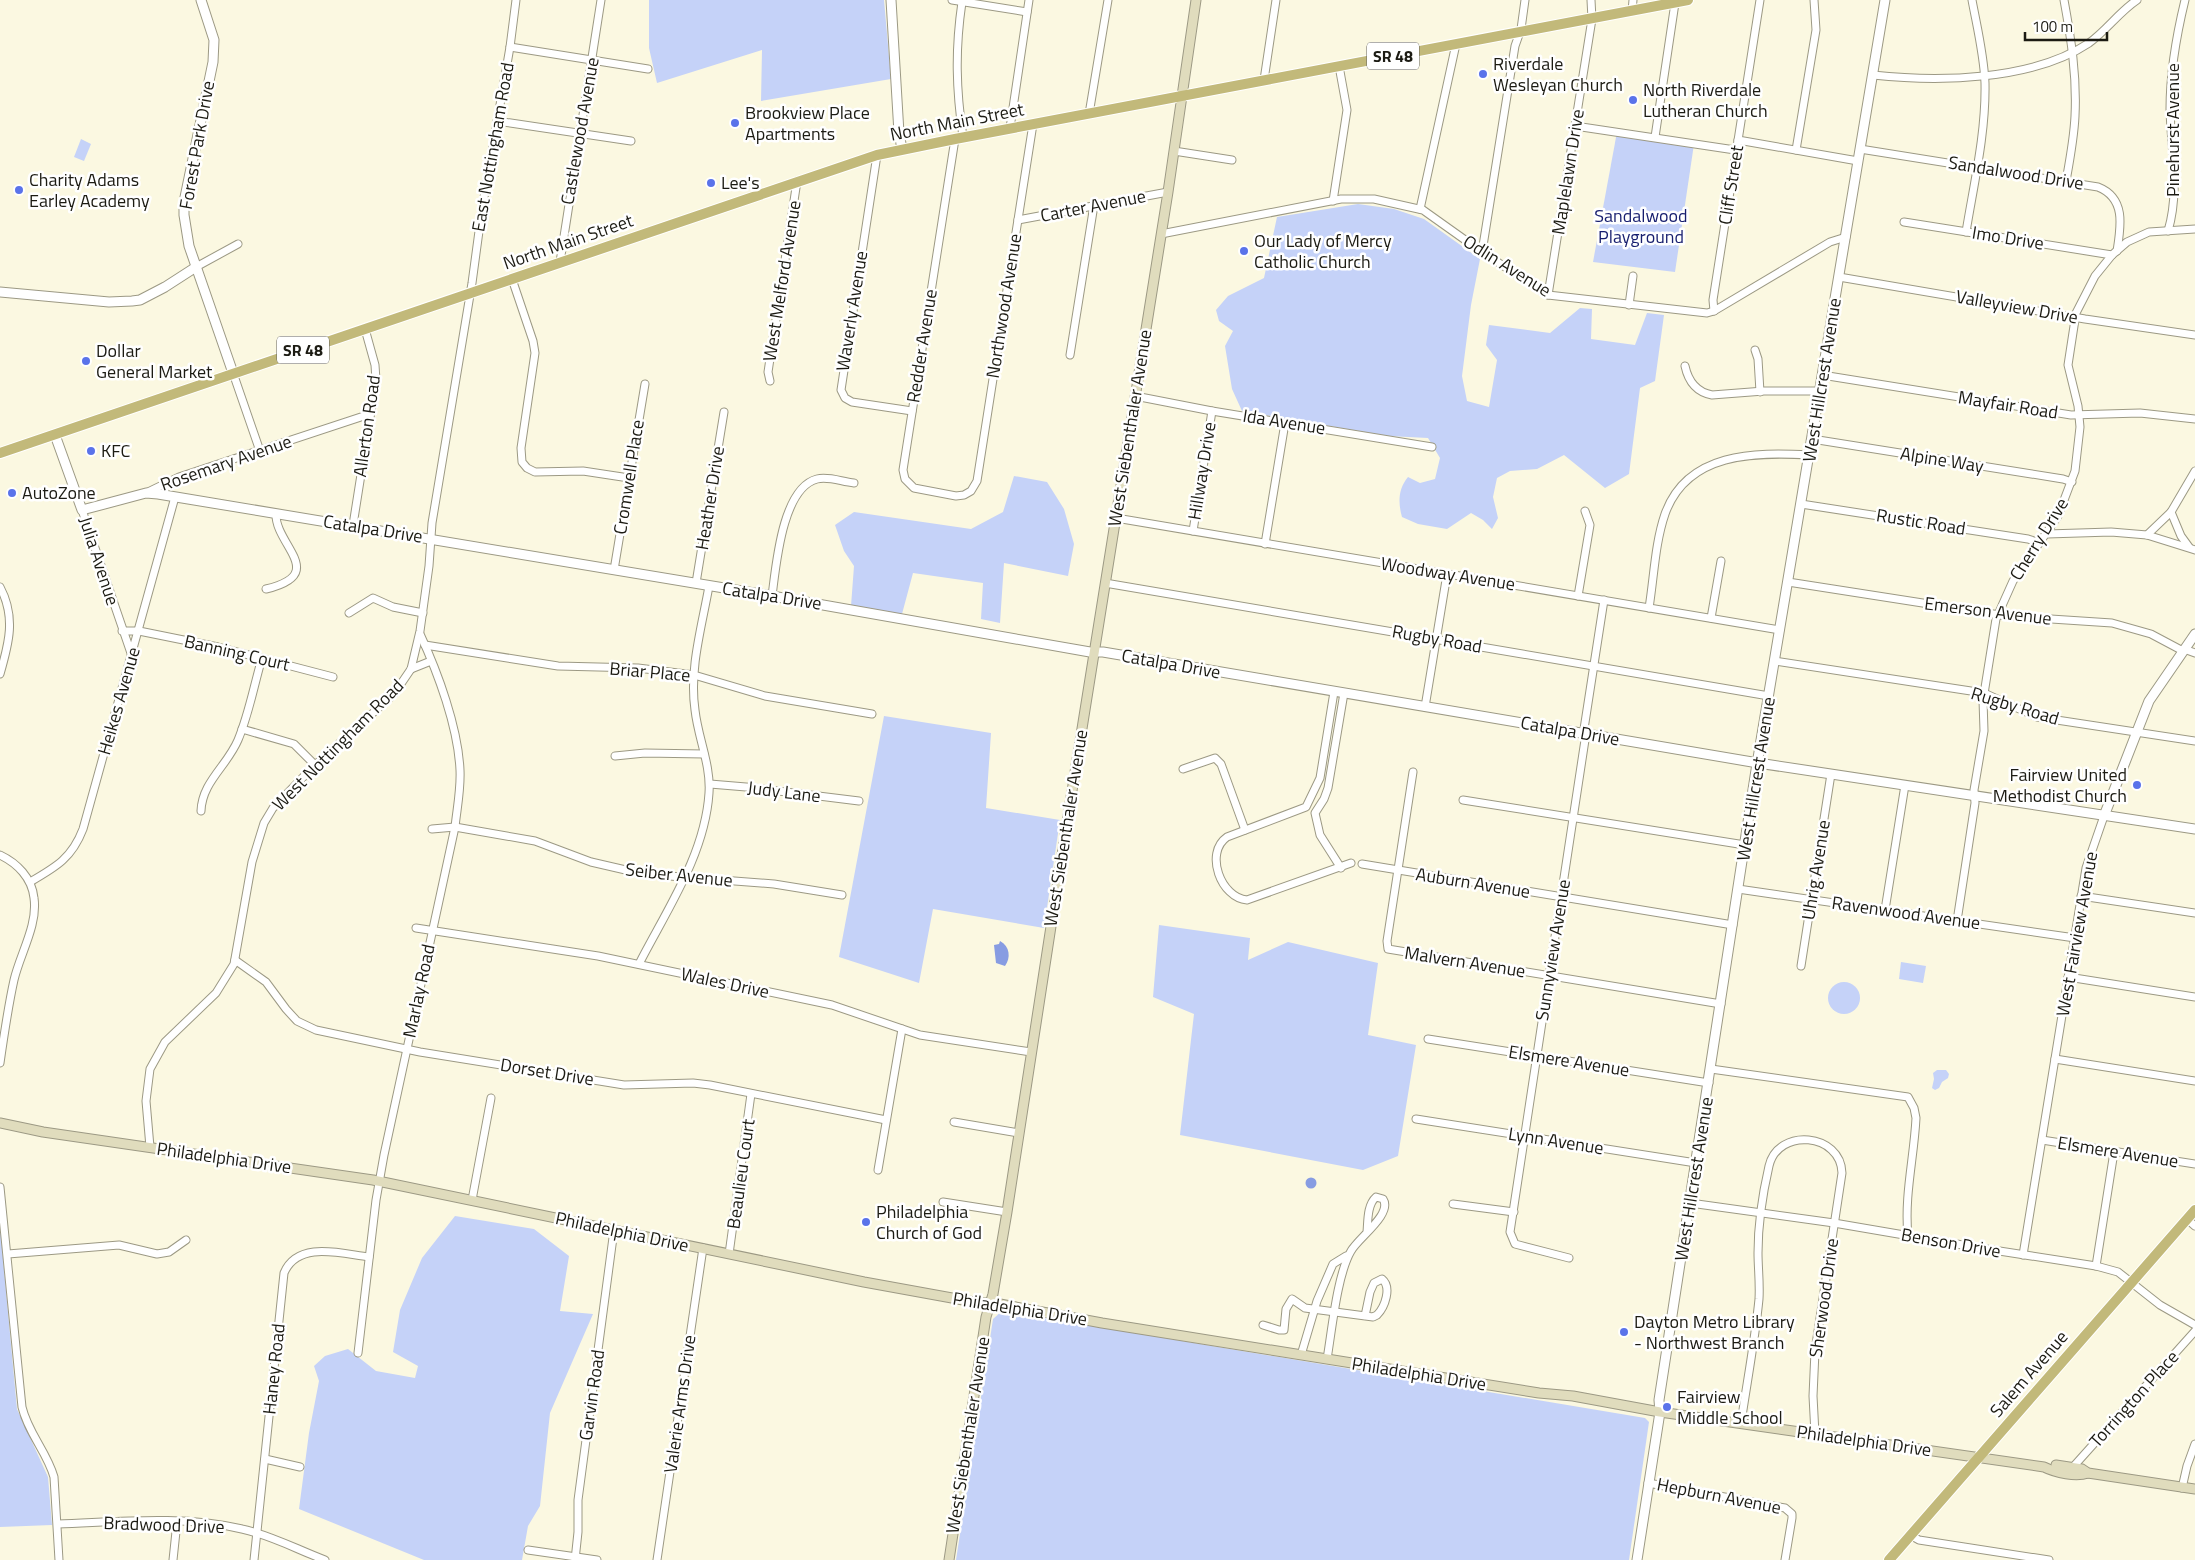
<svg xmlns="http://www.w3.org/2000/svg" width="2195" height="1560" viewBox="0 0 2195 1560" font-family="'Titillium Web',sans-serif">
  <style>
    .green { fill: #c5d2f8 }
    .water { fill: #879ce2 }
    .lines { fill: none; stroke-linecap: round; stroke-linejoin: round }
    .minor-casing { stroke: #9c9984; stroke-width: 9 }
    .tertiary-casing { stroke: #9c9984; stroke-width: 11 }
    .secondary-casing { stroke: #9c9984; stroke-width: 11 }
    .primary-casing { stroke: #fff; stroke-width: 12 }
    .minor { stroke: #fff; stroke-width: 7 }
    .tertiary { stroke: #fff; stroke-width: 9 }
    .secondary { stroke: #e0dcbd; stroke-width: 9 }
    .primary { stroke: #c2b97a; stroke-width: 10 }
    .poi-dot { fill: #5a73ea; stroke: #fff; stroke-width: 2 }
    .labels { text-anchor: middle; stroke-width: 5; stroke-linejoin: round; paint-order: stroke }
    .shield { fill: #fff; stroke: #605f5a; stroke-width: 1 }
    .shield-label { font-size: 16px; font-weight: bold; fill: #1c1b13 }
    .poi-label { font-size: 18px; fill: #1c1b13; stroke: #fff; text-anchor: start }
    .street-label { font-size: 18px; fill: #1c1b13; stroke: #fff }
    .park-label { font-size: 18px; fill: #171e6e; stroke: #fff }
  </style>
  <rect width="100%" height="100%" fill="#fbf8e1"/>
  <g class="green">
    <path d="M649,0H884L891,79L761,101L762,50L657,83L649,48Z"/>
    <path d="M1617,132L1694,144L1675,272L1593,262Z"/>
    <path d="M81,139L91,144L84,161L74,157Z"/>
    <path d="M1358,204L1394,209L1424,219L1480,259L1471,305L1462,376L1467,401L1489,407L1497,360L1486,345L1489,325L1550,333L1580,308L1592,309L1591,339L1635,345L1647,313L1664,315L1655,381L1640,388L1629,474L1605,488L1564,455L1537,469L1510,471L1497,478L1493,497L1498,518L1492,529L1483,520L1471,513L1447,529L1418,524L1402,517C1398,503 1398,489 1408,477L1420,483L1435,479L1440,458L1428,438L1388,436L1242,411L1232,389L1225,346L1233,331L1219,321L1216,310L1228,296L1264,278L1277,217Z"/>
    <path d="M1014,476L1047,482L1064,509L1074,544L1068,576L1004,563L1000,623L981,619L983,583L913,573L902,614L851,606L854,566L844,551L835,525L854,512L971,529L1003,512Z"/>
    <path d="M884,716L991,733L986,808L1060,820L1044,928L933,909L919,983L839,957Z"/>
    <path d="M1159,925L1250,938L1248,960L1288,942L1378,963L1368,1035L1416,1045L1398,1156L1363,1170L1180,1135L1194,1014L1153,997Z"/>
    <path d="M1901,962L1926,966L1923,983L1899,979Z"/>
    <circle cx="1844" cy="998" r="16"/>
    <path d="M1937,1070H1946L1949,1074L1948,1078L1942,1082L1939,1088L1935,1090L1932,1088L1934,1079L1933,1073Z"/>
    <path d="M455,1216L534,1229L569,1256L560,1311L593,1314L550,1413L540,1506L528,1526L522,1560H424L299,1509L309,1433L319,1381L314,1366L325,1356L348,1349L376,1371L415,1378L418,1366L393,1352L400,1310L422,1258Z"/>
    <path d="M0,1226L17,1409L48,1477L52,1525L0,1527Z"/>
    <path d="M1002,1311L1645,1418L1649,1422L1629,1560H956L993,1319Z"/>
  </g>
  <g class="water">
    <path d="M1000,941C1010,946 1011,958 1005,966L996,963L994,945L999,944Z"/>
    <circle cx="1311" cy="1183" r="5.5"/>
  </g>
  <g class="lines">
    <defs>
      <g id="minor">
        <path d="M952,0L1027,12"/>
        <path d="M2064,0C2071,38 2077,76 2075,116C2074,138 2070,159 2066,181"/>
        <path d="M962,2C955,50 956,89 963,137"/>
        <path d="M1632,11L1633,0"/>
        <path d="M510,47L648,69"/>
        <path d="M1873,75C1938,82 2032,81 2089,43C2107,30 2119,12 2137,0"/>
        <path d="M1264,80L1276,0"/>
        <path d="M1089,114L1108,0"/>
        <path d="M497,121L631,141"/>
        <path d="M1575,126L1735,150"/>
        <path d="M1010,128L1029,0"/>
        <path d="M1655,137L1675,3"/>
        <path d="M955,139L903,470L905,479L914,488L956,496L964,495L971,491L977,481L1033,124"/>
        <path d="M1738,140L1858,161"/>
        <path d="M1860,149L2098,187C2126,198 2121,226 2117,251"/>
        <path d="M1796,150L1816,30L1814,0"/>
        <path d="M1174,151L1232,160"/>
        <path d="M877,155L841,390L845,398L852,402L912,411"/>
        <path d="M1333,201L1347,110L1339,66"/>
        <path d="M1420,209L1456,44"/>
        <path d="M1018,220L1168,192"/>
        <path d="M1904,222L2112,255"/>
        <path d="M2168,231C2180,191 2171,150 2170,109C2170,72 2176,37 2185,0"/>
        <path d="M1966,232C1974,183 1986,133 1985,83C1984,55 1977,27 1972,0"/>
        <path d="M1161,234L1341,199H1374L1423,210L1482,252L1548,295L1707,313L1714,311L1830,242L1846,237"/>
        <path d="M1482,252L1515,46L1521,29L1525,0"/>
        <path d="M560,262L601,0"/>
        <path d="M196,267L238,244"/>
        <path d="M1839,277L2085,319L2195,335"/>
        <path d="M512,279L533,341L535,353L521,448L522,462L527,468L535,472L583,471L629,478"/>
        <path d="M1548,295L1592,19L1591,0"/>
        <path d="M1629,305L1633,276"/>
        <path d="M1714,311L1713,300L1760,0"/>
        <path d="M1755,350L1758,359L1760,392"/>
        <path d="M1070,355L1094,205"/>
        <path d="M1685,366C1688,380 1696,392 1712,395L1764,391H1820"/>
        <path d="M233,373L260,451"/>
        <path d="M1822,375L2071,415L2140,413L2195,419"/>
        <path d="M770,381L768,372L797,181"/>
        <path d="M1135,396L1212,411L1432,447"/>
        <path d="M1812,439L2063,479L2072,482"/>
        <path d="M148,492L179,477L370,414"/>
        <path d="M1801,504L2028,539L2040,543"/>
        <path d="M82,510L132,656"/>
        <path d="M2171,512L2181,536L2189,547"/>
        <path d="M1116,518L1780,630"/>
        <path d="M353,525L376,380L375,365L365,329"/>
        <path d="M1193,531L1212,411"/>
        <path d="M2047,534L2111,532L2147,535L2195,550"/>
        <path d="M2147,535L2171,512L2195,471"/>
        <path d="M1265,544L1285,423"/>
        <path d="M614,570L645,384"/>
        <path d="M1788,582L2006,616L2112,623L2151,634L2183,651"/>
        <path d="M696,583L724,412"/>
        <path d="M1105,583L1769,696"/>
        <path d="M0,587C16,617 9,643 0,674"/>
        <path d="M266,589C329,574 275,545 276,514"/>
        <path d="M772,596C776,566 782,488 817,479C829,476 842,482 854,483"/>
        <path d="M1578,596L1590,525L1585,511"/>
        <path d="M1649,608C1654,577 1655,543 1665,514C1687,452 1755,452 1809,455"/>
        <path d="M349,613L373,598L393,607L423,613"/>
        <path d="M1711,618L1721,561"/>
        <path d="M122,631H139L218,647L333,677"/>
        <path d="M425,645L558,666L638,668L694,675L765,696L872,714"/>
        <path d="M2184,649L2195,653"/>
        <path d="M1775,661L1984,693L2037,717L2195,741"/>
        <path d="M411,669L431,661"/>
        <path d="M1334,692L1320,778L1306,807L1227,837C1204,853 1221,898 1247,900L1351,863"/>
        <path d="M1425,707L1447,574"/>
        <path d="M242,729L294,744L315,765"/>
        <path d="M615,756L645,753L704,754"/>
        <path d="M1183,769L1215,758L1221,764L1245,830"/>
        <path d="M1413,772L1387,941L1388,949L1721,1004"/>
        <path d="M710,784L746,787L859,801"/>
        <path d="M1463,800L1745,845"/>
        <path d="M201,811C202,782 227,766 238,740C249,714 254,685 262,658"/>
        <path d="M432,829L455,827L535,841L591,862L643,874L774,884L842,895"/>
        <path d="M0,855C17,863 32,878 34,898C38,925 20,954 14,980C8,1007 4,1035 0,1063"/>
        <path d="M1362,864L1733,925"/>
        <path d="M1341,868L1320,835L1315,813L1324,799L1328,788L1344,693"/>
        <path d="M30,882C56,867 72,858 83,829L175,497"/>
        <path d="M1738,889L2075,938"/>
        <path d="M2081,896L2195,913"/>
        <path d="M1885,910L1905,785"/>
        <path d="M1957,921L1975,803L1974,790L1984,731L1983,700L1996,619L2013,581L2058,516L2075,471L2080,427L2078,406L2068,365L2076,313L2095,276L2112,255L2127,242L2149,232L2195,229"/>
        <path d="M416,928L598,956L832,1005L920,1035L1031,1052"/>
        <path d="M235,960L266,982L286,1009L297,1021L316,1030L420,1052L624,1085L693,1083L710,1085L886,1120"/>
        <path d="M639,964C666,911 705,855 709,793C711,765 698,738 695,710C689,669 702,626 709,586"/>
        <path d="M1801,966L1831,774"/>
        <path d="M2068,977L2195,997"/>
        <path d="M1428,1039L1709,1083"/>
        <path d="M2055,1059L2195,1081"/>
        <path d="M1711,1069L1908,1097L1914,1108L1916,1118C1914,1158 1904,1196 1908,1236"/>
        <path d="M1416,1119L1696,1163"/>
        <path d="M954,1122L1019,1133"/>
        <path d="M2042,1140L2195,1164"/>
        <path d="M150,1147L146,1101L150,1069L165,1042L216,993L234,964L252,862L264,823L273,808L315,765L394,694L411,669L420,631L429,566L432,523L472,283L482,209L510,47L516,0"/>
        <path d="M878,1170L902,1029"/>
        <path d="M0,1187L22,1407C28,1433 47,1452 54,1477L59,1560"/>
        <path d="M472,1200L491,1098"/>
        <path d="M943,1202L1007,1212"/>
        <path d="M1690,1203L1834,1223L1980,1248L2096,1266L2118,1272L2160,1305L2195,1325"/>
        <path d="M1453,1204L1514,1212"/>
        <path d="M2187,1219L2195,1226"/>
        <path d="M8,1254L119,1245L157,1254L169,1252L186,1240"/>
        <path d="M729,1254L751,1094"/>
        <path d="M2023,1255L2086,868L2104,816"/>
        <path d="M1569,1258L1515,1244L1510,1232L1585,740L1584,729L1604,600"/>
        <path d="M2096,1266L2114,1152"/>
        <path d="M1263,1325L1279,1330H1284L1286,1309L1292,1299L1305,1308L1373,1317L1377,1315C1385,1307 1392,1287 1382,1279L1374,1283L1370,1292L1365,1316"/>
        <path d="M358,1353L376,1200L384,1155L455,827C457,808 461,789 460,770C458,727 438,673 420,634"/>
        <path d="M1301,1355L1317,1301L1333,1264L1346,1256"/>
        <path d="M1327,1359C1332,1330 1337,1275 1351,1251C1358,1238 1393,1214 1383,1199L1376,1197C1367,1205 1368,1221 1367,1232"/>
        <path d="M1741,1423C1747,1382 1755,1340 1759,1299C1760,1283 1758,1268 1758,1253C1758,1226 1763,1192 1769,1166C1778,1127 1841,1133 1842,1173L1815,1351L1813,1396L1815,1434"/>
        <path d="M265,1459L300,1467"/>
        <path d="M2073,1467L2195,1331"/>
        <path d="M1648,1483L1785,1508L1792,1514V1518L1785,1560"/>
        <path d="M2182,1488L2187,1466L2195,1444"/>
        <path d="M58,1524C118,1522 182,1515 242,1529C271,1535 298,1550 325,1560"/>
        <path d="M1910,1535L1919,1540L2049,1560"/>
        <path d="M528,1550L597,1560"/>
        <path d="M173,1560L177,1522"/>
        <path d="M254,1560L284,1273C298,1240 342,1254 369,1257"/>
        <path d="M575,1560L578,1532V1500L614,1230"/>
        <path d="M657,1560L703,1248"/>
      </g>
      <g id="tertiary">
        <path d="M201,0L214,40L213,62L184,202V215L189,246L233,373"/>
        <path d="M891,0L899,133L902,149"/>
        <path d="M0,292L109,302L132,301L140,300L165,287L196,267"/>
        <path d="M55,435L82,510L146,493L158,494L772,596L1090,652H1103L1758,763L2195,829"/>
        <path d="M2104,816L2149,701L2195,634"/>
        <path d="M1637,1560L1660,1412L1659,1400L1756,770L1885,0"/>
      </g>
      <g id="secondary">
        <path d="M0,1123L43,1132L373,1180L864,1282L974,1302L1000,1304L1102,1323L1539,1393L1573,1396L1660,1412L2044,1467C2056,1473 2076,1477 2088,1473"/>
        <path d="M2056,1465L2082,1469L2088,1473L2195,1489"/>
        <path d="M949,1560L986,1317L993,1294L1007,1212L1068,816L1168,192L1196,0"/>
      </g>
      <g id="primary">
        <path d="M0,453L877,155L955,139L1688,0"/>
        <path d="M1889,1560L2195,1210"/>
      </g>
    </defs>
    <use href="#minor" class="minor-casing"/>
    <use href="#tertiary" class="tertiary-casing"/>
    <use href="#secondary" class="secondary-casing"/>
    <use href="#primary" class="primary-casing"/>
    <use href="#minor" class="minor"/>
    <use href="#tertiary" class="tertiary"/>
    <use href="#secondary" class="secondary"/>
    <use href="#primary" class="primary"/>
  </g>
  <g class="poi-dot">
    <circle cx="1483" cy="74" r="5"/>
    <circle cx="1633" cy="100" r="5"/>
    <circle cx="735" cy="123" r="5"/>
    <circle cx="711" cy="183" r="5"/>
    <circle cx="19" cy="190" r="5"/>
    <circle cx="1244" cy="251" r="5"/>
    <circle cx="86" cy="361" r="5"/>
    <circle cx="91" cy="451" r="5"/>
    <circle cx="12" cy="493" r="5"/>
    <circle cx="2137" cy="785" r="5"/>
    <circle cx="866" cy="1222" r="5"/>
    <circle cx="1624" cy="1332" r="5"/>
    <circle cx="1667" cy="1407" r="5"/>
  </g>
  <g class="labels">
    <g class="shield">
      <rect x="1367" y="42.5" width="52" height="27" rx="4"/>
      <rect x="277" y="336.5" width="52" height="27" rx="4"/>
    </g>
    <g class="shield-label">
      <text x="1393" y="62">SR 48</text>
      <text x="303" y="356">SR 48</text>
    </g>
    <g class="poi-label">
      <text x="1493" y="70">Riverdale<tspan x="1493" dy="21">Wesleyan Church</tspan></text>
      <text x="1643" y="96">North Riverdale<tspan x="1643" dy="21">Lutheran Church</tspan></text>
      <text x="745" y="119">Brookview Place<tspan x="745" dy="21">Apartments</tspan></text>
      <text x="29" y="186">Charity Adams<tspan x="29" dy="21">Earley Academy</tspan></text>
      <text x="721" y="189">Lee's</text>
      <text x="1254" y="247">Our Lady of Mercy<tspan x="1254" dy="21">Catholic Church</tspan></text>
      <text x="96" y="357">Dollar<tspan x="96" dy="21">General Market</tspan></text>
      <text x="101" y="457">KFC</text>
      <text x="22" y="499">AutoZone</text>
      <text x="2127" y="781" text-anchor="end">Fairview United<tspan x="2127" dy="21">Methodist Church</tspan></text>
      <text x="876" y="1218">Philadelphia<tspan x="876" dy="21">Church of God</tspan></text>
      <text x="1634" y="1328">Dayton Metro Library<tspan x="1634" dy="21">- Northwest Branch</tspan></text>
      <text x="1677" y="1403">Fairview<tspan x="1677" dy="21">Middle School</tspan></text>
    </g>
    <g class="street-label">
      <text transform="translate(957 122) rotate(-11)" y="6">North Main Street</text>
      <text transform="translate(2173 130) rotate(-90)" y="6">Pinehurst Avenue</text>
      <text transform="translate(580 131) rotate(-80)" y="6">Castlewood Avenue</text>
      <text transform="translate(197 145) rotate(-80)" y="6">Forest Park Drive</text>
      <text transform="translate(493 147) rotate(-80)" y="6">East Nottingham Road</text>
      <text transform="translate(1568 172) rotate(-81)" y="6">Maplelawn Drive</text>
      <text transform="translate(2016 173) rotate(9)" y="6">Sandalwood Drive</text>
      <text transform="translate(1731 185) rotate(-81)" y="6">Cliff Street</text>
      <text transform="translate(1093 206) rotate(-11)" y="6">Carter Avenue</text>
      <text transform="translate(2008 238) rotate(9)" y="6">Imo Drive</text>
      <text transform="translate(568 242) rotate(-19)" y="6">North Main Street</text>
      <text transform="translate(1507 266) rotate(32)" y="6">Odlin Avenue</text>
      <text transform="translate(782 281) rotate(-81)" y="6">West Melford Avenue</text>
      <text transform="translate(1004 306) rotate(-81)" y="6">Northwood Avenue</text>
      <text transform="translate(2017 307) rotate(10)" y="6">Valleyview Drive</text>
      <text transform="translate(852 311) rotate(-81)" y="6">Waverly Avenue</text>
      <text transform="translate(922 346) rotate(-81)" y="6">Redder Avenue</text>
      <text transform="translate(1822 380) rotate(-81)" y="6">West Hillcrest Avenue</text>
      <text transform="translate(2008 405) rotate(9)" y="6">Mayfair Road</text>
      <text transform="translate(1284 422) rotate(9)" y="6">Ida Avenue</text>
      <text transform="translate(367 426) rotate(-82)" y="6">Allerton Road</text>
      <text transform="translate(1130 428) rotate(-81)" y="6">West Siebenthaler Avenue</text>
      <text transform="translate(1942 460) rotate(9)" y="6">Alpine Way</text>
      <text transform="translate(226 463) rotate(-19)" y="6">Rosemary Avenue</text>
      <text transform="translate(1202 471) rotate(-81)" y="6">Hillway Drive</text>
      <text transform="translate(629 477) rotate(-81)" y="6">Cromwell Place</text>
      <text transform="translate(710 498) rotate(-81)" y="6">Heather Drive</text>
      <text transform="translate(1921 522) rotate(9)" y="6">Rustic Road</text>
      <text transform="translate(373 529) rotate(9)" y="6">Catalpa Drive</text>
      <text transform="translate(2039 539) rotate(-58)" y="6">Cherry Drive</text>
      <text transform="translate(99 561) rotate(72)" y="6">Julia Avenue</text>
      <text transform="translate(1448 574) rotate(9)" y="6">Woodway Avenue</text>
      <text transform="translate(772 596) rotate(9)" y="6">Catalpa Drive</text>
      <text transform="translate(1988 611) rotate(7)" y="6">Emerson Avenue</text>
      <text transform="translate(1437 639) rotate(10)" y="6">Rugby Road</text>
      <text transform="translate(237 653) rotate(13)" y="6">Banning Court</text>
      <text transform="translate(1171 664) rotate(10)" y="6">Catalpa Drive</text>
      <text transform="translate(650 672) rotate(5)" y="6">Briar Place</text>
      <text transform="translate(119 701) rotate(-74)" y="6">Heikes Avenue</text>
      <text transform="translate(2015 706) rotate(17)" y="6">Rugby Road</text>
      <text transform="translate(1570 731) rotate(10)" y="6">Catalpa Drive</text>
      <text transform="translate(338 745) rotate(-45)" y="6">West Nottingham Road</text>
      <text transform="translate(1756 779) rotate(-81)" y="6">West Hillcrest Avenue</text>
      <text transform="translate(784 792) rotate(7)" y="6">Judy Lane</text>
      <text transform="translate(1066 828) rotate(-81)" y="6">West Siebenthaler Avenue</text>
      <text transform="translate(1816 870) rotate(-81)" y="6">Uhrig Avenue</text>
      <text transform="translate(679 875) rotate(6)" y="6">Seiber Avenue</text>
      <text transform="translate(1473 883) rotate(9)" y="6">Auburn Avenue</text>
      <text transform="translate(1906 913) rotate(8)" y="6">Ravenwood Avenue</text>
      <text transform="translate(2077 934) rotate(-80)" y="6">West Fairview Avenue</text>
      <text transform="translate(1553 950) rotate(-81)" y="6">Sunnyview Avenue</text>
      <text transform="translate(1465 962) rotate(9)" y="6">Malvern Avenue</text>
      <text transform="translate(725 983) rotate(12)" y="6">Wales Drive</text>
      <text transform="translate(419 991) rotate(-78)" y="6">Marlay Road</text>
      <text transform="translate(1569 1061) rotate(9)" y="6">Elsmere Avenue</text>
      <text transform="translate(547 1072) rotate(9)" y="6">Dorset Drive</text>
      <text transform="translate(1556 1141) rotate(9)" y="6">Lynn Avenue</text>
      <text transform="translate(2118 1152) rotate(9)" y="6">Elsmere Avenue</text>
      <text transform="translate(224 1158) rotate(8)" y="6">Philadelphia Drive</text>
      <text transform="translate(741 1174) rotate(-82)" y="6">Beaulieu Court</text>
      <text transform="translate(1694 1179) rotate(-81)" y="6">West Hillcrest Avenue</text>
      <text transform="translate(622 1232) rotate(12)" y="6">Philadelphia Drive</text>
      <text transform="translate(1951 1243) rotate(10)" y="6">Benson Drive</text>
      <text transform="translate(1824 1298) rotate(-82)" y="6">Sherwood Drive</text>
      <text transform="translate(1020 1309) rotate(9)" y="6">Philadelphia Drive</text>
      <text transform="translate(274 1369) rotate(-84)" y="6">Haney Road</text>
      <text transform="translate(1419 1374) rotate(9)" y="6">Philadelphia Drive</text>
      <text transform="translate(2029 1374) rotate(-49)" y="6">Salem Avenue</text>
      <text transform="translate(592 1395) rotate(-82)" y="6">Garvin Road</text>
      <text transform="translate(2134 1399) rotate(-48)" y="6">Torrington Place</text>
      <text transform="translate(680 1404) rotate(-82)" y="6">Valerie Arms Drive</text>
      <text transform="translate(968 1435) rotate(-81)" y="6">West Siebenthaler Avenue</text>
      <text transform="translate(1864 1441) rotate(8)" y="6">Philadelphia Drive</text>
      <text transform="translate(1719 1496) rotate(11)" y="6">Hepburn Avenue</text>
      <text transform="translate(164 1525) rotate(2)" y="6">Bradwood Drive</text>
    </g>
    <g class="park-label">
      <text x="1641" y="222">Sandalwood<tspan x="1641" dy="21">Playground</tspan></text>
    </g>
  </g>
  <path d="M2025 32v8h82v-8" fill="none" stroke="#1c1b13" stroke-width="2.5"/>
  <text x="2032" y="32" font-size="15" fill="#1c1b13" stroke="#ffffff" stroke-width="4" paint-order="stroke">100 m</text>
</svg>
